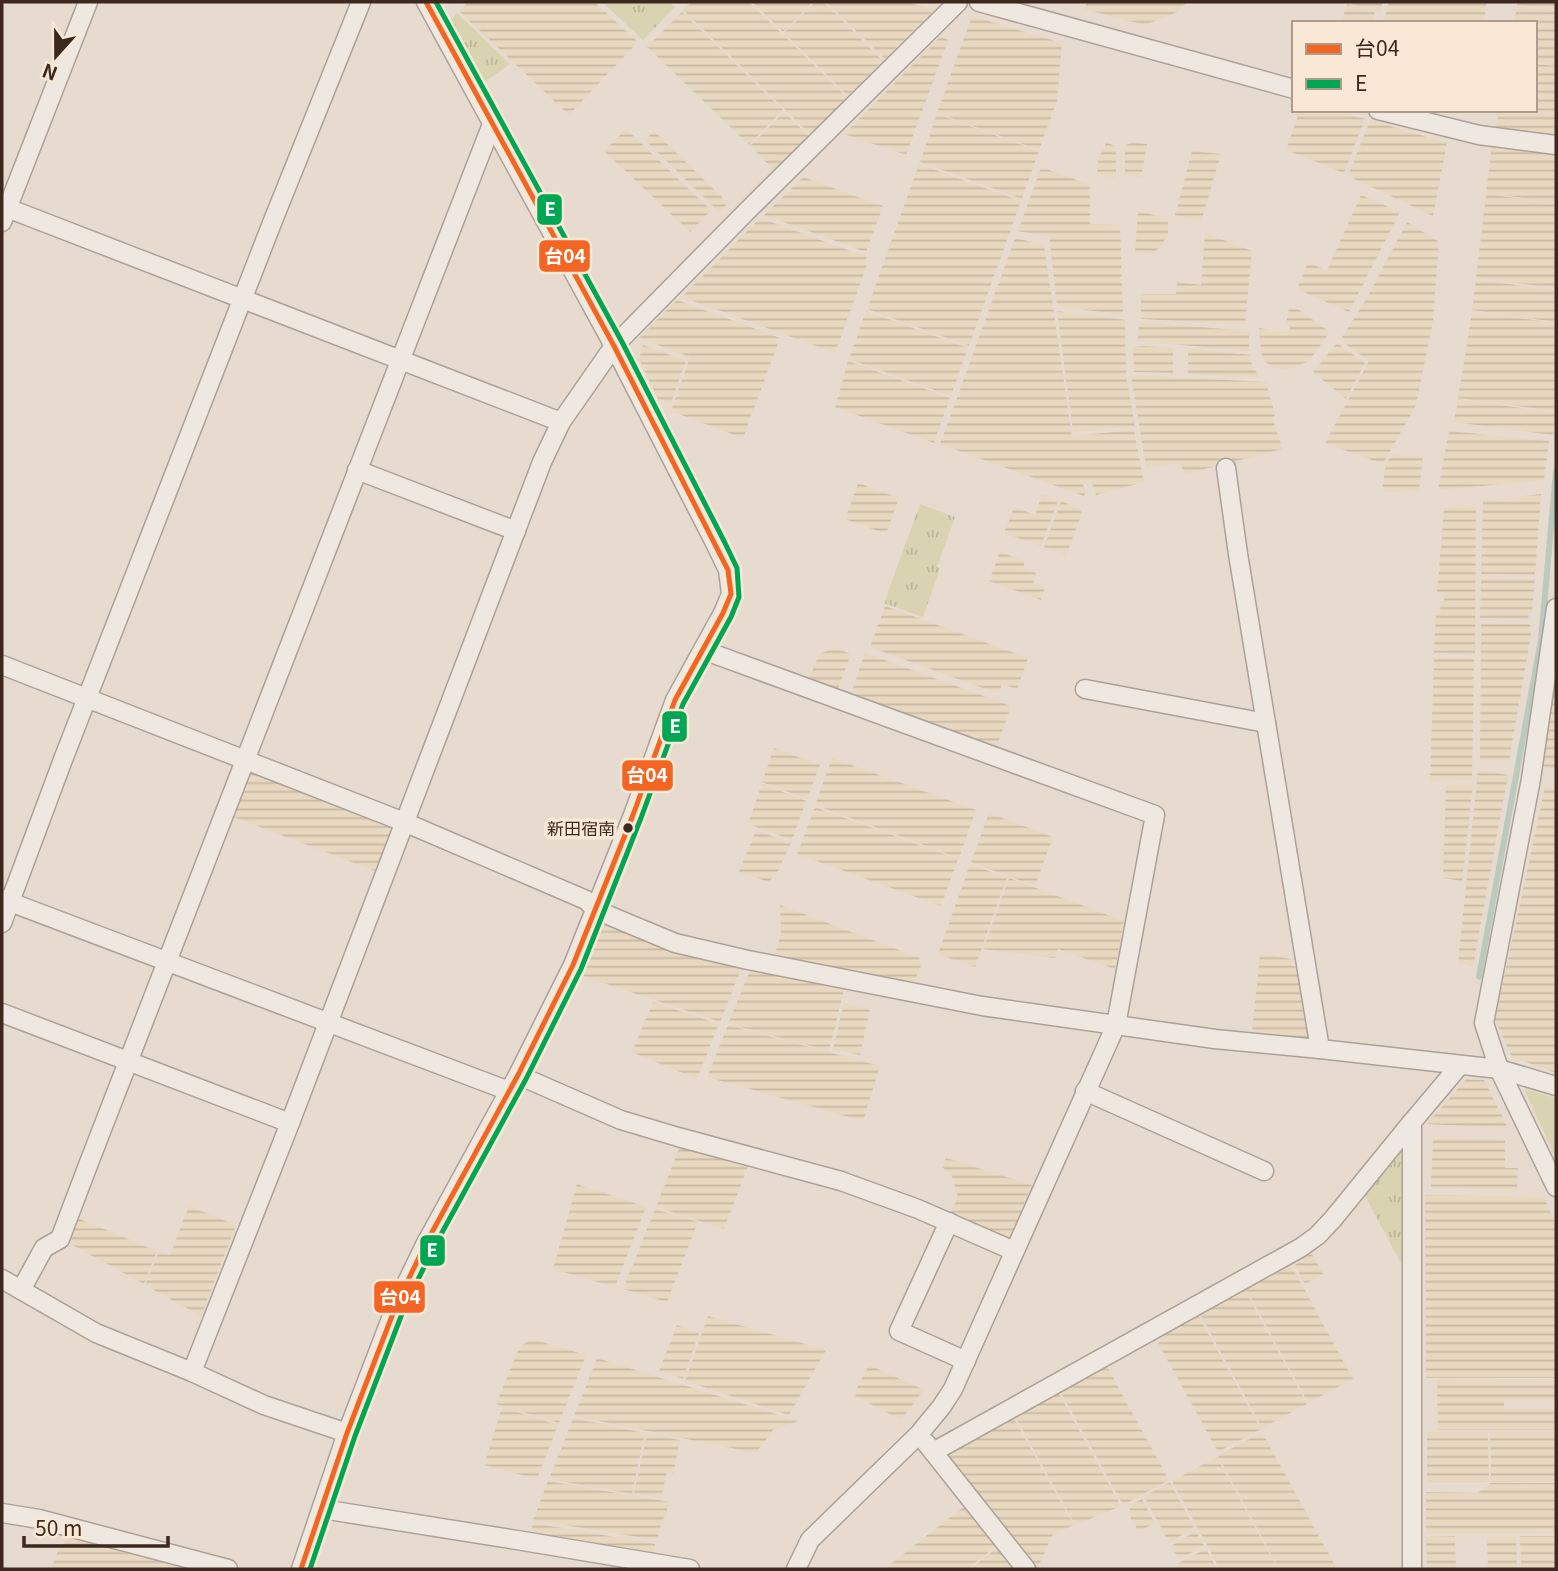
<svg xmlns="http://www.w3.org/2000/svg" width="1558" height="1571" viewBox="0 0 1558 1571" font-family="Georgia,'Noto Sans JP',serif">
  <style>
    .farmland { fill: url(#farmland-rules) }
    .grass { fill: url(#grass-tufts) }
    .park { fill: #dad3b1 }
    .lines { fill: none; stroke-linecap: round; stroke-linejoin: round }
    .stream { stroke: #bacbbe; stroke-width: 6 }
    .minor-casing { stroke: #aca198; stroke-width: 21 }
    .minor { stroke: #efe8e1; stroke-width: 18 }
    .bus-1-casing { stroke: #f8e8d5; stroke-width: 10 }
    .bus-2-casing { stroke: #f8e8d5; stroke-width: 10 }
    .bus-1 { stroke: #f26522; stroke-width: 5 }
    .bus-2 { stroke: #00a651; stroke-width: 5 }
    .bus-dot { fill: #3c281e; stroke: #f8e8d5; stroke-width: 2.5 }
    .labels { text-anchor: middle; stroke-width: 7; stroke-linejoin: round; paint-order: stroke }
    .bus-label { font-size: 17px; fill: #3c281e; stroke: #f8e8d5; text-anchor: end }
    .line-badge { stroke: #f8e8d5; stroke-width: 2.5 }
    .badge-label { font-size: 19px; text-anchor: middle; font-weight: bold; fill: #fff }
  </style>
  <defs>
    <pattern id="farmland-rules" width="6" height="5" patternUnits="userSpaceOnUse" patternTransform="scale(1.75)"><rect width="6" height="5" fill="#e7d8bf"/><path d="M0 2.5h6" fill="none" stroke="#c7b9a4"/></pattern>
    <pattern id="grass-tufts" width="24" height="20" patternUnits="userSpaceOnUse" patternTransform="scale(1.75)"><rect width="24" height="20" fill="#dad3b1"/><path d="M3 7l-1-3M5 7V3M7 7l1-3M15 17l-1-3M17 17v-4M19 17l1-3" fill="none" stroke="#bcb598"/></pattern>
  </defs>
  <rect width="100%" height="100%" fill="#e7dbcf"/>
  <g class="farmland">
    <path d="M468,2H595L638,42L569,115L459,11Z"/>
    <path d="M691,2H749L849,99L811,135L683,10Z"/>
    <path d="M752,2H813L783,32Z"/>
    <path d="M815,2H824L883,61L848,96L784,33Z"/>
    <path d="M826,2H905L935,9L885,59Z"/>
    <path d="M1087,2H1187L1177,12L1145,25L1084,9Z"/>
    <path d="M1343,2H1383L1380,12Z"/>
    <path d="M1389,2H1487L1484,23H1383Z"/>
    <path d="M1517,2H1556V10L1517,5Z"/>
    <path d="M1347,4L1375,12L1372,23H1341Z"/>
    <path d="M1517,6L1556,11V65L1535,62V23H1514Z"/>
    <path d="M682,12L783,110L749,145L647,47Z"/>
    <path d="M972,16L1062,43L1057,101L1039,150L937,113Z"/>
    <path d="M941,36L948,40L906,155L844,134Z"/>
    <path d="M1535,64L1556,66V113L1533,110H1535Z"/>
    <path d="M1300,110H1333L1365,119L1344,173L1286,150Z"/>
    <path d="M1499,110H1523L1556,115V136L1496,129Z"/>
    <path d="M784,112L810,137L775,171L750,146Z"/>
    <path d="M937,114L1039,151L1022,199L920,162Z"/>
    <path d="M1370,120L1447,143L1433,216L1348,176Z"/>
    <path d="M626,129L711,210L690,232L604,151Z"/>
    <path d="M654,131L728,203L719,212L645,140Z"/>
    <path d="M1132,142L1147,144L1141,178L1125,174V146Z"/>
    <path d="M1106,143L1116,146V178L1097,175L1098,160Z"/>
    <path d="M1492,144L1556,152V202L1486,193Z"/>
    <path d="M1192,151L1221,154L1201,222L1175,215Z"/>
    <path d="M919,164L1021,201L969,346L867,309Z"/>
    <path d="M1041,167L1090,185V224L1120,225L1123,315L1057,306L1049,236L1018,231Z"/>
    <path d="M803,177L883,206L866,252L764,215Z"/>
    <path d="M1486,194L1556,203V288L1476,278Z"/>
    <path d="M1361,195L1400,212L1349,312L1297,289L1308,263L1327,270Z"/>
    <path d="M1138,211L1168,219V236L1153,254L1135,252Z"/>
    <path d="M760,218L867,257L864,263L867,265L835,353L682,297Z"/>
    <path d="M1407,222L1439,242L1433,321L1416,405L1383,464L1325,443L1369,361L1340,340L1364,303Z"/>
    <path d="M1205,233L1252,251L1245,324L1141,319V294H1176L1177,282L1201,285Z"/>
    <path d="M1015,238L1044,245L1072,436L1134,430L1144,482L1096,495L1091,481L1083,484L1086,493L1084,496L940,444Z"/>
    <path d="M1476,280L1556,290V322L1472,310Z"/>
    <path d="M677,300L780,338L743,438L671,411L690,357L639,338Z"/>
    <path d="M1289,307L1299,310L1330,332L1309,361L1286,370L1273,367L1264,361L1261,352L1259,328L1288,333L1290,327L1286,324Z"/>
    <path d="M866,311L968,348L951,396L849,359Z"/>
    <path d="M1057,311L1125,320L1126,375L1135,426L1073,432Z"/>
    <path d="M1472,312L1556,323V402L1554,411L1458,398Z"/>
    <path d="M1139,322L1249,331V351L1138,341Z"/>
    <path d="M1337,343L1365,363L1346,399L1313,372Z"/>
    <path d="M643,345L686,361L671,403L658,399L639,359Z"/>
    <path d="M1145,346L1173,348V373L1134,372L1133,347Z"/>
    <path d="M1188,348L1250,355L1252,365L1260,378L1188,374Z"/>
    <path d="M848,361L950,398L934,443L835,407Z"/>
    <path d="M1131,375L1266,382L1275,415L1272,418L1283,449L1185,474L1179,463L1146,467Z"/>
    <path d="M1458,399L1556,413L1553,435L1454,422Z"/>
    <path d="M1449,431L1549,441L1544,480L1438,490Z"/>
    <path d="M1392,455L1423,457L1419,491L1386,492L1382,489L1386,463Z"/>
    <path d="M858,483L899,498L886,534L845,519Z"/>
    <path d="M1541,494L1535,575L1481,574L1483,501Z"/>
    <path d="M1042,495L1058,501L1041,546L1004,533L1014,507L1035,515Z"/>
    <path d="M1061,501L1079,508L1082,514L1066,555L1044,547Z"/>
    <path d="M1476,505L1475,654L1434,653L1436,612H1440L1441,601H1444V593H1437L1444,508Z"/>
    <path d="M1000,552L1025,561L1023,568L1036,573L1033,583L1045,588L1041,600L989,581Z"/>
    <path d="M1481,578L1535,579L1532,612L1529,613L1528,619L1480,618Z"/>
    <path d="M885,606L1028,658L1017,689L1002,684L999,694L870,647Z"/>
    <path d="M1481,623L1530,624L1531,635L1509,761L1480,759Z"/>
    <path d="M835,648L851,654L836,694L807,684L819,654Z"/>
    <path d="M865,653L1011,706L995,752L849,699Z"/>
    <path d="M1434,658H1474L1472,780L1430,781Z"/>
    <path d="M1556,677V769L1541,766Z"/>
    <path d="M774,748L820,765L807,799L762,782Z"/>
    <path d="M832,758L976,810L959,858L815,805Z"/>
    <path d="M1478,770L1508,775L1473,966L1458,963Z"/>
    <path d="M248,771L393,826L375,871L231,816Z"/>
    <path d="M762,784L806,801L792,840L748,824Z"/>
    <path d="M1446,785H1473L1462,881L1443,878Z"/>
    <path d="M1545,787L1556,789V1073L1512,1057L1495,1020Z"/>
    <path d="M815,807L958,859L941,906L797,854Z"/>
    <path d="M989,813L1053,837L1035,886L971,862Z"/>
    <path d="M756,830L791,843L778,871L769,882L739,872Z"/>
    <path d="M970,864L1007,878L975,967L938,954Z"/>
    <path d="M1009,878L1124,921L1115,969L1058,949L1055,958L983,949Z"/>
    <path d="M780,905L920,958L918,961L922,963L913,985L774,957L781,934Z"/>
    <path d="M604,924L680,954L742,967L720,1022L583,976Z"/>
    <path d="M1260,954L1291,959L1292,966L1298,967L1310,1038L1306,1042L1280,1040L1278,1035L1252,1031Z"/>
    <path d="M751,968L844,989L829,1051L728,1024Z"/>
    <path d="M653,1002L719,1024L697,1079L632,1052Z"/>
    <path d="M844,1003L870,1010L860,1055L833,1049Z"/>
    <path d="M728,1025L880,1066L863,1121L707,1077Z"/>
    <path d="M1466,1079L1484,1080L1508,1128L1427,1124Z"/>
    <path d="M1433,1137L1505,1140V1168H1518L1517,1190L1431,1187Z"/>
    <path d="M680,1146L749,1164L724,1229L656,1207Z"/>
    <path d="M946,1158L1032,1185L1009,1240L950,1214L958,1197L951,1174L942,1167Z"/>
    <path d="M577,1184L646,1207L615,1287L553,1269Z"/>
    <path d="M1425,1195L1544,1197L1556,1225V1378H1426Z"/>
    <path d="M189,1206L236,1225L201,1316L145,1285L159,1251L170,1255Z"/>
    <path d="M655,1209L698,1222L667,1302L623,1289Z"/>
    <path d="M75,1217L157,1251L144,1284L65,1241Z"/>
    <path d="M1311,1252L1323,1274L1305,1284L1295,1265Z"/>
    <path d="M1291,1265L1353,1379L1308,1403L1246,1289Z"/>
    <path d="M1245,1290L1307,1404L1262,1428L1200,1314Z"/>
    <path d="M1198,1315L1261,1429L1218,1452L1158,1343L1163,1340L1161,1335Z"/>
    <path d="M708,1316L826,1350L789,1415L685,1381Z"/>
    <path d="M677,1325L699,1333L683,1379L659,1371Z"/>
    <path d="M532,1339L586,1355L559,1423L496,1404L520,1346Z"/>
    <path d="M597,1358L798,1421L773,1430L756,1453L574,1416Z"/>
    <path d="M869,1365L924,1390L901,1420L855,1396L857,1393L855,1391Z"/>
    <path d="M1106,1365L1169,1480L1123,1505L1060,1391Z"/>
    <path d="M1437,1380L1556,1381V1400H1504V1409H1556V1430H1438Z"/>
    <path d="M1058,1392L1121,1506L1075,1525L1015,1416Z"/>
    <path d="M502,1407L558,1425L537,1479L484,1465Z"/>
    <path d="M1013,1417L1074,1525L1053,1534L1037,1569L946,1455Z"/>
    <path d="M573,1418L645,1433L632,1494L549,1479Z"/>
    <path d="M1262,1432L1337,1569H1279L1218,1456Z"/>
    <path d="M1427,1432H1488L1489,1482H1427Z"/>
    <path d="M1490,1432H1556V1481L1491,1482Z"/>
    <path d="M647,1434L680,1440L673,1474L667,1471L661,1498L634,1493Z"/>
    <path d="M1217,1457L1278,1569H1220L1172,1481Z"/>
    <path d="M548,1481L670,1502L661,1525L657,1540L533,1520Z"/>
    <path d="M1170,1482L1194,1527L1169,1543L1144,1496Z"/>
    <path d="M1491,1483H1556V1533L1426,1534V1492L1478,1493Z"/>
    <path d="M1142,1499L1155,1524L1137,1531L1135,1521L1131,1520L1129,1505Z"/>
    <path d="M966,1505L997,1546L967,1569H884Z"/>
    <path d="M533,1523L655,1544L654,1556L530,1536Z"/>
    <path d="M1196,1531L1204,1546L1179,1559L1171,1546Z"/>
    <path d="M71,1534L173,1560L170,1569H51L57,1553Z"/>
    <path d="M1455,1536L1456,1569H1427L1426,1537Z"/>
    <path d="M1520,1536H1556V1569H1521Z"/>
    <path d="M1487,1537H1516L1517,1569H1488Z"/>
    <path d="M998,1547L1015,1569H970Z"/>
    <path d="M1206,1549L1217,1569H1177L1180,1562Z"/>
  </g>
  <g class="grass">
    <path d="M602,2H669L675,7L643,40Z"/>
    <path d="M457,13L510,64L482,84L449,22Z"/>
    <path d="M920,504L955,517L937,567L940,569L923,617L884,603Z"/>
    <path d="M1406,1146L1405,1271L1365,1196Z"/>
  </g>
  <path class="park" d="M1524,1089L1556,1098V1158L1553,1152Z"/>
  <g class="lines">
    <path class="stream" d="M1479,977L1541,640L1556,471"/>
    <defs>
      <g id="minor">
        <path d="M979,2L1294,89"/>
        <path d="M1378,110L1479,135L1556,145"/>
        <path d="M2,206L561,422"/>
        <path d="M2,222L88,2"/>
        <path d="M1226,468L1238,554L1320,1049"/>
        <path d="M357,470L516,531"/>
        <path d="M1556,608L1531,779L1484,1023L1499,1069L1556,1187"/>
        <path d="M703,650L1155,815L1116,1025L953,1389L942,1406L919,1434L810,1540L796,1569"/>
        <path d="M2,665L404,822L586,900L596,910L675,943L748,960L982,1006L1215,1039L1320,1049L1499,1069L1556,1086"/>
        <path d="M1085,689L1266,723"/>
        <path d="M2,899L509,1091"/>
        <path d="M2,923L64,757L272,223L361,2"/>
        <path d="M2,1013L290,1123"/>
        <path d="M518,1075L621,1120L678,1137L841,1181L918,1209L1014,1251"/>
        <path d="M1085,1091L1264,1171"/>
        <path d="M949,1222L899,1331L966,1361"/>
        <path d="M2,1279L96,1333L192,1372L264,1405L347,1433"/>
        <path d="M21,1290L44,1248L60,1239L90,1160L492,124"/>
        <path d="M192,1372L290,1123L542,462L561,422L614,346L748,210L958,2"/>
        <path d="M926,1443L1026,1569"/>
        <path d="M933,1452L1300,1248L1317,1236L1333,1219L1412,1122"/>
        <path d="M322,1509L517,1540L690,1569"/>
        <path d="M2,1513L39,1519L228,1569"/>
        <path d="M301,1569L347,1433L397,1303L425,1245L518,1075L573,965L633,815L675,700L723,613L731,594L728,570L716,545L614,346L426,2"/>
        <path d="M1412,1569V1122L1460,1065"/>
      </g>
    </defs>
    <use href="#minor" class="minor-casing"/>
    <use href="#minor" class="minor"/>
    <defs>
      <path id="bus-1" d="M301,1569L347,1433L397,1303L425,1245L518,1075L573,965L633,815L675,700L723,613L731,594L728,570L614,346L426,2"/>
      <path id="bus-2" d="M310,1569L355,1436L405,1306L433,1249L526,1079L581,969L641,818L683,704L731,617L739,597L737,568L724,541L622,342L436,2"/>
    </defs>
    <use href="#bus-1" class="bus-1-casing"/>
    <use href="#bus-2" class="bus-2-casing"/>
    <use href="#bus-1" class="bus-1"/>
    <use href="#bus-2" class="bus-2"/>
  </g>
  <circle class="bus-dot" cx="628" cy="828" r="6"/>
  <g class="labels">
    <g class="bus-label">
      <text x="615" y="835">新田宿南</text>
    </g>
  </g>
  <g class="line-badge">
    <rect x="536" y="193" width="27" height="33" rx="7" fill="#00a651"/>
    <rect x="538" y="239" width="53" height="34" rx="7" fill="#f26522"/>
    <rect x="661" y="710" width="27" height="33" rx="7" fill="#00a651"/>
    <rect x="621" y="759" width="53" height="33" rx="7" fill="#f26522"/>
    <rect x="419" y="1234" width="27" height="33" rx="7" fill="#00a651"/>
    <rect x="373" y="1280" width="53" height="34" rx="7" fill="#f26522"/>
  </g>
  <g class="badge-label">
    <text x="550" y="216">E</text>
    <text x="565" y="263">台04</text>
    <text x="675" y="733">E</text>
    <text x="647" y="782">台04</text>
    <text x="432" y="1257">E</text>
    <text x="400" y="1304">台04</text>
  </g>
  <rect width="1558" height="1571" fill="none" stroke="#3c281e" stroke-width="7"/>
  <rect x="1292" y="21" width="245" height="91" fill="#f8e8d5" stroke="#ad9b8c" stroke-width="2"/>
  <rect x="1306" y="44" width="35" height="10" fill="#f26522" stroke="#ad9b8c" stroke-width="2"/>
  <text x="1355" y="56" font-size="21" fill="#3c281e">台04</text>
  <rect x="1306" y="79" width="35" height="10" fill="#00a651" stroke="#ad9b8c" stroke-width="2"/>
  <text x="1355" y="91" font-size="21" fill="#3c281e">E</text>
  <g transform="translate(56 56) rotate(201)" stroke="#f8e8d5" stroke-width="5" paint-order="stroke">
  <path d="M0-5L12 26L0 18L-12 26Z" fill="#3c281e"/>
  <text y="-10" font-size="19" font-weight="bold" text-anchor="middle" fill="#3c281e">N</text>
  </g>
  <path d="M24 1536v10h144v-10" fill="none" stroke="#3c281e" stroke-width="3.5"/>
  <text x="35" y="1536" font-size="21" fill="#3c281e" stroke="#f8e8d5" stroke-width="5" paint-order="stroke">50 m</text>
</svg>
